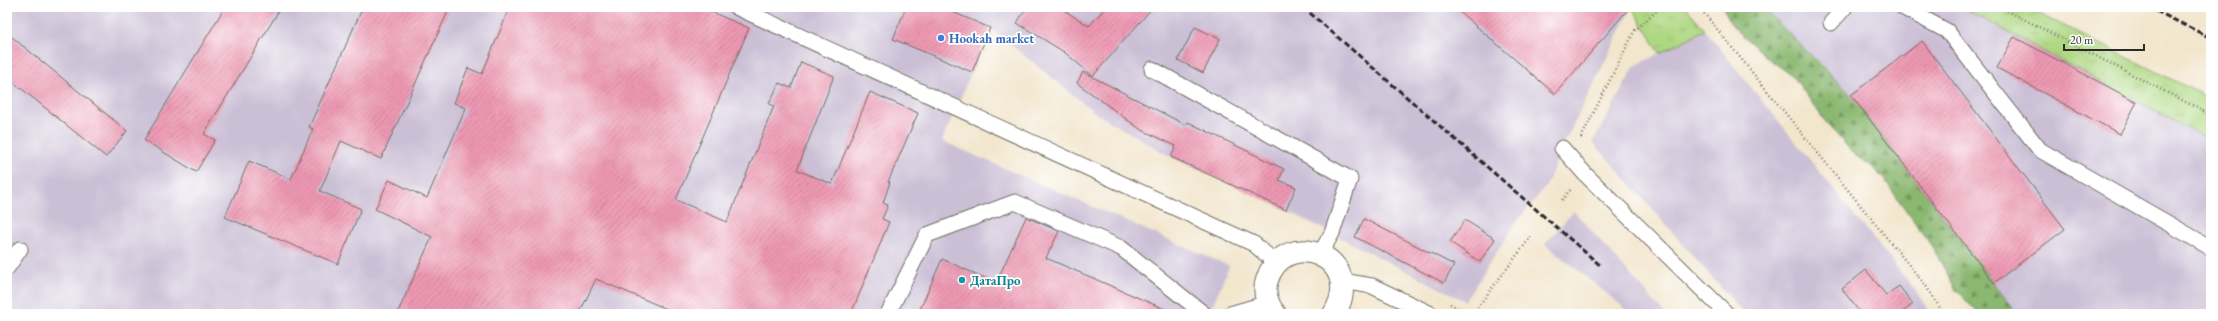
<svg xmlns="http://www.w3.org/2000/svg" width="2218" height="321" viewBox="0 0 2218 321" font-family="'EB Garamond',serif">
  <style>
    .industrial { fill: #cbbfd5 }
    .grass { fill: url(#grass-tufts); stroke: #6d8257 }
    .forest { fill: url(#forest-firs); stroke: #5b724e }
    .building { fill: url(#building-hatch) }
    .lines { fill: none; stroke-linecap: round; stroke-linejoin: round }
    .lane-casing { stroke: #716c64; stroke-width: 17 }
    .street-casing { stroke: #716c64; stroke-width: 24 }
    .path { stroke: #716c64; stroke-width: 2.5; stroke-dasharray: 1 3; stroke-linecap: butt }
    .lane { stroke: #fff; stroke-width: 15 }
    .street { stroke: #fff; stroke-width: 22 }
    .rail { stroke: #2b2b2b; stroke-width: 3; stroke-dasharray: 6 3; stroke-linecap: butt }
    .shop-dot { fill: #3f7fe0; stroke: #fff; stroke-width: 1.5 }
    .culture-dot { fill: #0f9aa8; stroke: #fff; stroke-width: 1.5 }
    .labels { text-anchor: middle; stroke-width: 3.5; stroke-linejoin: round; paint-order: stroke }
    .shop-label { font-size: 13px; font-weight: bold; fill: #366cbe; stroke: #fff; text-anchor: start }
    .culture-label { font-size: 13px; font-weight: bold; fill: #0d838f; stroke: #fff; text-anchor: start }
  </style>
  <defs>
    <pattern id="grass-tufts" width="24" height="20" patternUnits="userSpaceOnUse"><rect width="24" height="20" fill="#afd883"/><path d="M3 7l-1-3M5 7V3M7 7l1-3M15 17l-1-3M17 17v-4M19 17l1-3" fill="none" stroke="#97ba71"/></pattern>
    <pattern id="forest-firs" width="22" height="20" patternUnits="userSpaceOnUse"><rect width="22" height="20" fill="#8bb871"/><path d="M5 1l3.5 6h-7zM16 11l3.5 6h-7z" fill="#72965d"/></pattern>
    <pattern id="building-hatch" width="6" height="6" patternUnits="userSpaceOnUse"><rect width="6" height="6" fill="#ee98b3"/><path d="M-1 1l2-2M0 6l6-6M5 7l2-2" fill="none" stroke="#c17c92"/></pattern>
  </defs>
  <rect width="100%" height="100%" fill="#fff"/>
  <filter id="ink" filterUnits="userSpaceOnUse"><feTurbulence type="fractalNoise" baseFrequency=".025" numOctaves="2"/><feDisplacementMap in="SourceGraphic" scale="8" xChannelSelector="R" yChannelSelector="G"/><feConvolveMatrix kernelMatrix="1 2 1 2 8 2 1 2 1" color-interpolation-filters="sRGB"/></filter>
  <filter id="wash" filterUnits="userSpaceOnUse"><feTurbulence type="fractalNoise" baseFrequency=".012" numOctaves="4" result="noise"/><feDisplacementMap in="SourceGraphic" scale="16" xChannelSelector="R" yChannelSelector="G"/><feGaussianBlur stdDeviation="0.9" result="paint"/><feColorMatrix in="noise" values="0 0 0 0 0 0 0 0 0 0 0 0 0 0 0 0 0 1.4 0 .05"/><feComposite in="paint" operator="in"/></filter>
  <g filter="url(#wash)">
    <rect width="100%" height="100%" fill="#f2e6cd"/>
    <g class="industrial">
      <path d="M7,7H1632L1562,148L1546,186L1517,221L1465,301L1286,210L1171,157L1097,114L990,28L942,141L1229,266L1209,314H7Z"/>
      <path d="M1762,7H1961L2211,141V314H2017L1851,95Z"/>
      <path d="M1705,30L1915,290L1931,314H1744L1593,142L1635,66Z"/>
      <path d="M1574,211L1665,314H1632L1545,244Z"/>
    </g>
    <g class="grass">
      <path d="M1632,7H1686L1705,30L1660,53Z"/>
      <path d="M1961,7H2026L2211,99V141Z"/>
    </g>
    <path class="forest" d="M1723,7H1762L1851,95L2017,314H1979L1956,290L1933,248L1883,178L1870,165L1856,156L1844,143L1825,121L1793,76L1766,57L1738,31L1731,24Z"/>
    <g id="blocks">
      <g class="building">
        <path d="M225,7H281L204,134L215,140L196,172L144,140Z"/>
        <path d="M363,7H450L381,159L341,141L320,191L361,209L338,264L225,217L249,161L291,179L313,129L309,127Z"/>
        <path d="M510,7H700L749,28L676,200L727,222L774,106L769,104L779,83L791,88L801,62L834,76L797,170L832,184L870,92L918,113L888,182H890L883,203L888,205L882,219L889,222L851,314H679L596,279L579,314H397L432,237L375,209L389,180L427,198L466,108L454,103L468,68L482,74Z"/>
        <path d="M906,7H941L990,28L972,72L893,39Z"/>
        <path d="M1027,7H1059L1089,26L1106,7H1153L1093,76L1064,52L1017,23Z"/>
        <path d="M1454,7H1630L1555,94Z"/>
        <path d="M1195,27L1220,39L1203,73L1178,60Z"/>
        <path d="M7,33L127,131L106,157L7,77Z"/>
        <path d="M2014,37L2137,102L2120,134L1997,68Z"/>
        <path d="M1922,41L2065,229L1994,283L1851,95Z"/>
        <path d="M1083,72L1186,125L1188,122L1284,169L1279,180L1296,187L1286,210L1171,157L1176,146L1140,129L1077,83Z"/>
        <path d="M1026,217L1059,231L1046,258L1176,314H918L942,259L996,283Z"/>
        <path d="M1364,219L1454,265L1444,283L1355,237Z"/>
        <path d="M1465,220L1495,239L1480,262L1450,242Z"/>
        <path d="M1866,270L1886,295L1899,286L1913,304L1900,314H1861L1842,289Z"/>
      </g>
    </g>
  </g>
  <g filter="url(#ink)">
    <use href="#blocks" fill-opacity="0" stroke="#716c64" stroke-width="1"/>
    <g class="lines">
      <defs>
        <g id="lane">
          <path d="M736,7L1254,244L1276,263"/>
          <path d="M1902,7L1947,31L2040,150L2211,248"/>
          <path d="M1831,23L1845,7"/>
          <path d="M1152,69L1350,179L1332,233L1320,254"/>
          <path d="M1562,148L1585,174L1727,314"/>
          <path d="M7,268L20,249"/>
          <path d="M1342,281L1372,286L1431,314"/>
          <path d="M888,314L927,235L1015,202L1121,248L1204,314"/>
          <path d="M1230,314L1268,303"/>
        </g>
        <path id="street" d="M1275,314C1267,305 1263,291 1267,280C1285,224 1368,258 1334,314"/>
      </defs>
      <use href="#lane" class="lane-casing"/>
      <use href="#street" class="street-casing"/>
      <g class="path">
        <path d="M1699,7L1926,286L1944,314"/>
        <path d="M2000,7L2211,115"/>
        <path d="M1581,138L1635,30L1661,7"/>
        <path d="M1562,200L1571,189"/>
        <path d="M1450,304L1468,313L1474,312L1533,234"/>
      </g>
      <use href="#lane" class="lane"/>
      <use href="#street" class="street"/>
      <g class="rail">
        <path d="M1303,7L1601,266"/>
        <path d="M2148,7L2211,38"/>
      </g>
    </g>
  </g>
  <circle class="shop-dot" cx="941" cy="38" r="4"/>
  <circle class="culture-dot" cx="962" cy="280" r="4"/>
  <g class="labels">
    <g class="shop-label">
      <text x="949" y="43">Hookah market</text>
    </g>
    <g class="culture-label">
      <text x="970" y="285">ДатаПро</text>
    </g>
  </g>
  <rect width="2218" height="321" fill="none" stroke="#fff" stroke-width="24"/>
  <path d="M2064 44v6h80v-6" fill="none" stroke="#2b2b2b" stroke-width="2"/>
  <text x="2070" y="44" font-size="12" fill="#2b2b2b" stroke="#ffffff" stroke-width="3" paint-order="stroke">20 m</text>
</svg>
